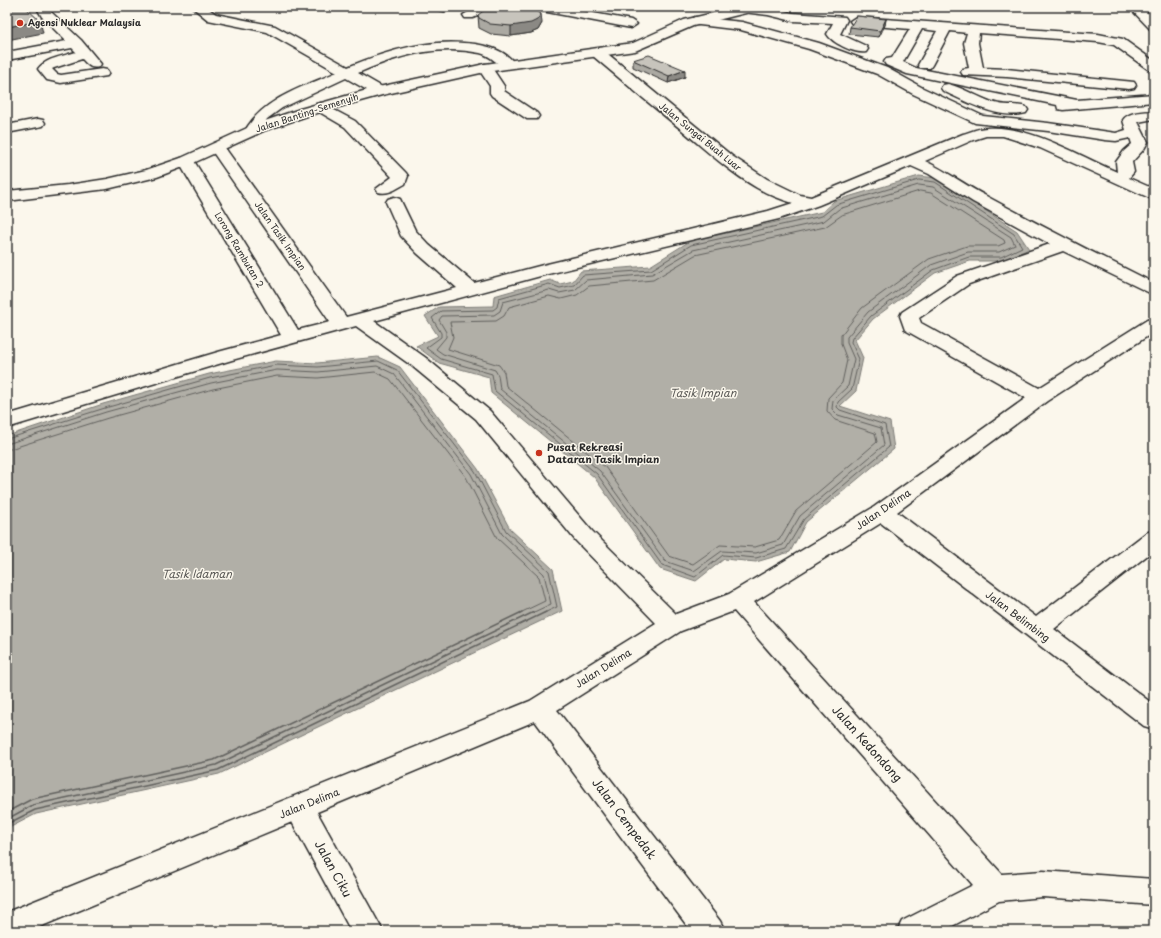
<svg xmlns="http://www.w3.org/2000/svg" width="1161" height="938" viewBox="0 0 1161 938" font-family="'Playpen Sans',sans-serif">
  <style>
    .water { fill: #b1afa7; stroke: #7b7a75 }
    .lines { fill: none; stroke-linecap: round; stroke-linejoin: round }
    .shore-far1 { stroke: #61605d; stroke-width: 1 }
    .shore { stroke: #61605d; stroke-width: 1.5 }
    .minor-casing { stroke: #2b2b2b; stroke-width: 3 }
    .major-casing { stroke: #2b2b2b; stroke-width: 3 }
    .minor { fill: #fbf7ec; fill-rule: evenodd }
    .major { fill: #fbf7ec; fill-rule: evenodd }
    .wall { fill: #aba9a2; stroke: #2b2b2b }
    .shaded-wall { fill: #8b8984; stroke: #2b2b2b }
    .building { fill: #c7c4bc; stroke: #2b2b2b }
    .poi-dot { fill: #c8321e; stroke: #fbf7ec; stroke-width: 1.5 }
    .labels { text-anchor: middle; stroke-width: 3; stroke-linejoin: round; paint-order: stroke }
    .far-poi-label { font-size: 9px; font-weight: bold; fill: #2b2b2b; stroke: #fbf7ec; text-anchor: start }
    .far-street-label { font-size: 9px; fill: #2b2b2b; stroke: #fbf7ec }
    .poi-label { font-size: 10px; font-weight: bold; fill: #2b2b2b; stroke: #fbf7ec; text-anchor: start }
    .street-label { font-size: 10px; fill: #2b2b2b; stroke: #fbf7ec }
    .water-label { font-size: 11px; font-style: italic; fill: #5a5956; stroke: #fbf7ec }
    .near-street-label { font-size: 12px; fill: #2b2b2b; stroke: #fbf7ec }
  </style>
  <rect width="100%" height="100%" fill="#fbf7ec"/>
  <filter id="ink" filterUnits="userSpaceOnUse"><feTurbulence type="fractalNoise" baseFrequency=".025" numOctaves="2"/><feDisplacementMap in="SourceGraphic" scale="8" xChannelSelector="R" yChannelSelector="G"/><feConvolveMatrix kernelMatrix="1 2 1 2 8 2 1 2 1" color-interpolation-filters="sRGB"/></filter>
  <g filter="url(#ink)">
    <g class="water">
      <path d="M919,176L936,178L1017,231L1029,249L1001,261H970L935,273L873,319L855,340L863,358L856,391L840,406L890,422L894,449L806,522L790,552L756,562L724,559L696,581L660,569L594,477L491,393L489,377L439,363L416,346L438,336L425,316L439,307L493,306L494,296L550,280L560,284L573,281L581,271L650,266L690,241L822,212L834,201Z"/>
      <path d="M378,357L400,367L478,469L510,529L553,569L562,611L219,774L36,814L7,829V436L103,404L209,374L276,361L317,363Z"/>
    </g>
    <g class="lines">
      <g class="shore-far1">
        <path d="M919,180L935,182L1014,234L1022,247L1001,257H969L933,270L871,316L852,338L851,342L859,359L852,389L838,402L837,407L840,410L885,425L889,447L804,519L786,549L756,558L723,555L695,577L662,565L597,474L495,391L492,374L441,359L426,348L441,337V333L432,318L441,311L493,310L497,307L499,298L549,284L560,288L574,285L583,275L651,270L691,245L822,216L836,205Z"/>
        <path d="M919,185L933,187L1011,237L1015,245L999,252H968L931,265L868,312L847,337V343L854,359L848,386L833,400L832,409L838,415L881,428L884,445L800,516L783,545L756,553L722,551L694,571L665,561L600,471L500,389L498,375L495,370L443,354L436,349L446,337V332L439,320L442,316L494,315L500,311L503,302L549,290L559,293L575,290L586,280L652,274L693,250L824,221L839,209Z"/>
        <path d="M920,191L931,193L1004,240L1005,243L998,246H967L929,259L862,308L841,335V344L847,360L842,383L828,398L827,411L835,420L875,433L877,442L796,511L779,540L755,547L720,545L693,564L669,556L605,467L506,386L504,372L499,365L448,349L453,337L450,322L496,321L504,316L509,307L549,296L561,299L577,295L589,286L653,280L695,255L825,227L842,215Z"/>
        <path d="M7,439L105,408L210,378L276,365L318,367L378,361L397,370L475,471L506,531L549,571L557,607L544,613"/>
        <path d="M7,444L106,412L211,383L277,370L318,372L377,366L394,374L471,474L502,534L544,574L551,604L532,613"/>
        <path d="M7,450L108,418L213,389L277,376L318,378L375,372L390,379L466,477L497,538L539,577L545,601L520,613"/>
      </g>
      <g class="shore">
        <path d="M7,812L32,799L214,760L522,612"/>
        <path d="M7,819L33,805L216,765L534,612"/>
        <path d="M7,824L35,810L218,770L546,612"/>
      </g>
      <defs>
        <g id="minor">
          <path d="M40,7H52L50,10L51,12L81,40L101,64L99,67C90,69 88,65 82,59L54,68L52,69L57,74L61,75L102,69L107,70L109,73L107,76L61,83L47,80L38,69C46,58 64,56 76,52L72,48L7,60V52L66,41L42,17L38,10Z"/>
          <path d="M192,7H206L216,14L275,26L348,67C388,50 430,38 475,44C489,46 506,51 515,64L513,67C500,70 492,55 480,53C437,44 396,56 358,73L384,88L386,91L384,94H374L346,78L282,108L267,119L257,134H247L245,131C263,98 304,87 337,72L267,32L208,20Z"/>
          <path d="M477,7H493L491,10L473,18H465L463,15Z"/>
          <path d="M536,7H561L631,20L637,24L631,28L542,11Z"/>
          <path d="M742,7H768L793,13L845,17L847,20L840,34L866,46L868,49L866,52C855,54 832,43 827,34L833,23L793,21L768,15L743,12L741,9Z"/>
          <path d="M1129,7H1142L1154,19V30L1150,29Z"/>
          <path d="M695,17L742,22L819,43L887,68L923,88L983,116L1048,123L1116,133L1126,130L1123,120C1129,111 1144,112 1154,111V119L1138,122L1148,142L1144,149L1132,162L1134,172L1129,178L1154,189V200L1040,148L1003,136H986L973,140L925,161C947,171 966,186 988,197C1043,227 1098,255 1154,283V295L1063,251L969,284L919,318L921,323L1039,388L1147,320L1154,318V332L1047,401L897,512L1036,617L1146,533L1154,530V550L1054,629L1154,705V729L1144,726L881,523L754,602L1002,874L1043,871L1154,879V905L1043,897L999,901L943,931H897L902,921L973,885L734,611L681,631L557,710L720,921L725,931H691L535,721L317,812L383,931H351L292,822L30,931H7V912L530,701L656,623L576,541L476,419L412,366L356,326L232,360L7,428V415L218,352L281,335L178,161L181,158H191L194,161L298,330L330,322L210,148L213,145H223L346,317L457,288L417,253L401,236L386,202L388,199L394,197L400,199L415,230L429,245L474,283L543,265L768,211L793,203C751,192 715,158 682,130C652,106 623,81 593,56L591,53L593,50H603L732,156L767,179L800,195L811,197L963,134C970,132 979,128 987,128C1029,125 1078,155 1117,172L1116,162L1124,151L1132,144L1130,138L1116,141L1105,140L1048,131L975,123L913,94L877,74L809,49L741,30L691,24L689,21ZM911,166L929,174L973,202L1050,244L957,276L902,312L900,316L905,330L1026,398L874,507L729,594L676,614L592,531L490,411L426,358L374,321L548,274L779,219L819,205Z"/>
          <path d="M856,17L1098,34L1123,39L1154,61V71L1149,70L1114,45L1098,42L979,33L978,43L983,68L1007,69L1134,82L1136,85L1134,88L1129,89L1007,77L963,75L961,72L963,69L969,68L964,43L967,33L950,31L932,65L930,68H920L918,65L937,31L922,29L903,62L916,68L1077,100L1154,94V102L1063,110L1058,109L1057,105L907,74L886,65L884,62L886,59L892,58L910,29L852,24L850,21Z"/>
          <path d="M485,64L490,65L504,86V91L537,113L539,116L537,119H527L492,96L490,93V86L478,68L480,65Z"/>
          <path d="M948,84C964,88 979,98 995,103C1005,106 1016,104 1026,107L1028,110L1026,113C998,120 967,102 943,91L941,88L943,85Z"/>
          <path d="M321,103L355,121L406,173L408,176L405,184C396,189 388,195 378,192L376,189L392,177L345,127L316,110L314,107L316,104Z"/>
          <path d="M38,119L43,120L45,123L43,126L7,133V125Z"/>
        </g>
        <path id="major" d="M738,7H760L758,10L693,26L635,51L485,72L382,95L310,115L266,130L191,164L157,177L107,189L7,201V191L68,185L107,179L146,170L181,158L256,124L300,109L374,88L485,64L633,43L684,20Z"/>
      </defs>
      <use href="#minor" class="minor-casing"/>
      <use href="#major" class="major-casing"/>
      <use href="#minor" class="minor"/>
      <use href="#major" class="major"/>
    </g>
    <g class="wall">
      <path d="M423,7H455L444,12Z"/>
      <path d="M478,15L542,23L538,30L531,33L511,36L491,34L479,28Z"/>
      <path d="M886,19L885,25L879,37L849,34L850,27Z"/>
      <path d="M633,60L685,77L668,83L633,67Z"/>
    </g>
    <g class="shaded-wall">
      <path d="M443,7H455L444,12Z"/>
      <path d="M541,14L542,23L538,30L531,33L511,36V26Z"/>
      <path d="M886,19L885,25L879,37L880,31Z"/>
      <path d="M40,21L43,33L7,40V27Z"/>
      <path d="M685,70V77L668,83L669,76Z"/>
    </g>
    <g class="building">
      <path d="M7,7H25L40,21L7,27Z"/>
      <path d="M494,7H526L533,8L541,14L537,20L531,23L511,26L490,24L479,18L478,15L487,8Z"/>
      <path d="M857,16L886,19L880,31L850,27Z"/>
      <path d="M649,55L685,70L669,76L633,60Z"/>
    </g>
  </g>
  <g class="poi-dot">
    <circle cx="20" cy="23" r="4"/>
    <circle cx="539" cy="453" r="4"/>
  </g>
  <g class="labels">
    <g class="far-poi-label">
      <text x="28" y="26">Agensi Nuklear Malaysia</text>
    </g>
    <g class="far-street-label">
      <text transform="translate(307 113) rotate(-18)" y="3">Jalan Banting-Semenyih</text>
      <text transform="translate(700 137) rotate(39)" y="3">Jalan Sungai Buah Luar</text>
      <text transform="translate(280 236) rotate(55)" y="3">Jalan Tasik Impian</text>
      <text transform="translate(239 250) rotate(59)" y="3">Lorong Rambutan 2</text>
    </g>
    <g class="poi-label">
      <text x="547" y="451">Pusat Rekreasi<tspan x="547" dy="12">Dataran Tasik Impian</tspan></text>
    </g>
    <g class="street-label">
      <text transform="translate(883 509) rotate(-34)" y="4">Jalan Delima</text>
      <text transform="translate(1018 616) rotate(37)" y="4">Jalan Belimbing</text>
      <text transform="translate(603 668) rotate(-32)" y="4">Jalan Delima</text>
      <text transform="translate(309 803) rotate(-22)" y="4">Jalan Delima</text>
    </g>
    <g class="water-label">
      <text x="703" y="397">Tasik Impian</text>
      <text x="197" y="578">Tasik Idaman</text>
    </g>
    <g class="near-street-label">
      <text transform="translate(867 744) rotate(48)" y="4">Jalan Kedondong</text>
      <text transform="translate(624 819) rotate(53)" y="4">Jalan Cempedak</text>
      <text transform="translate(333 869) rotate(61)" y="4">Jalan Ciku</text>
    </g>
  </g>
  <rect width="1161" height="938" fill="none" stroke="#fbf7ec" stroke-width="24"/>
  <rect x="12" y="12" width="1137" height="914" fill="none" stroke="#2b2b2b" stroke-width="1.5" filter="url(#ink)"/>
</svg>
